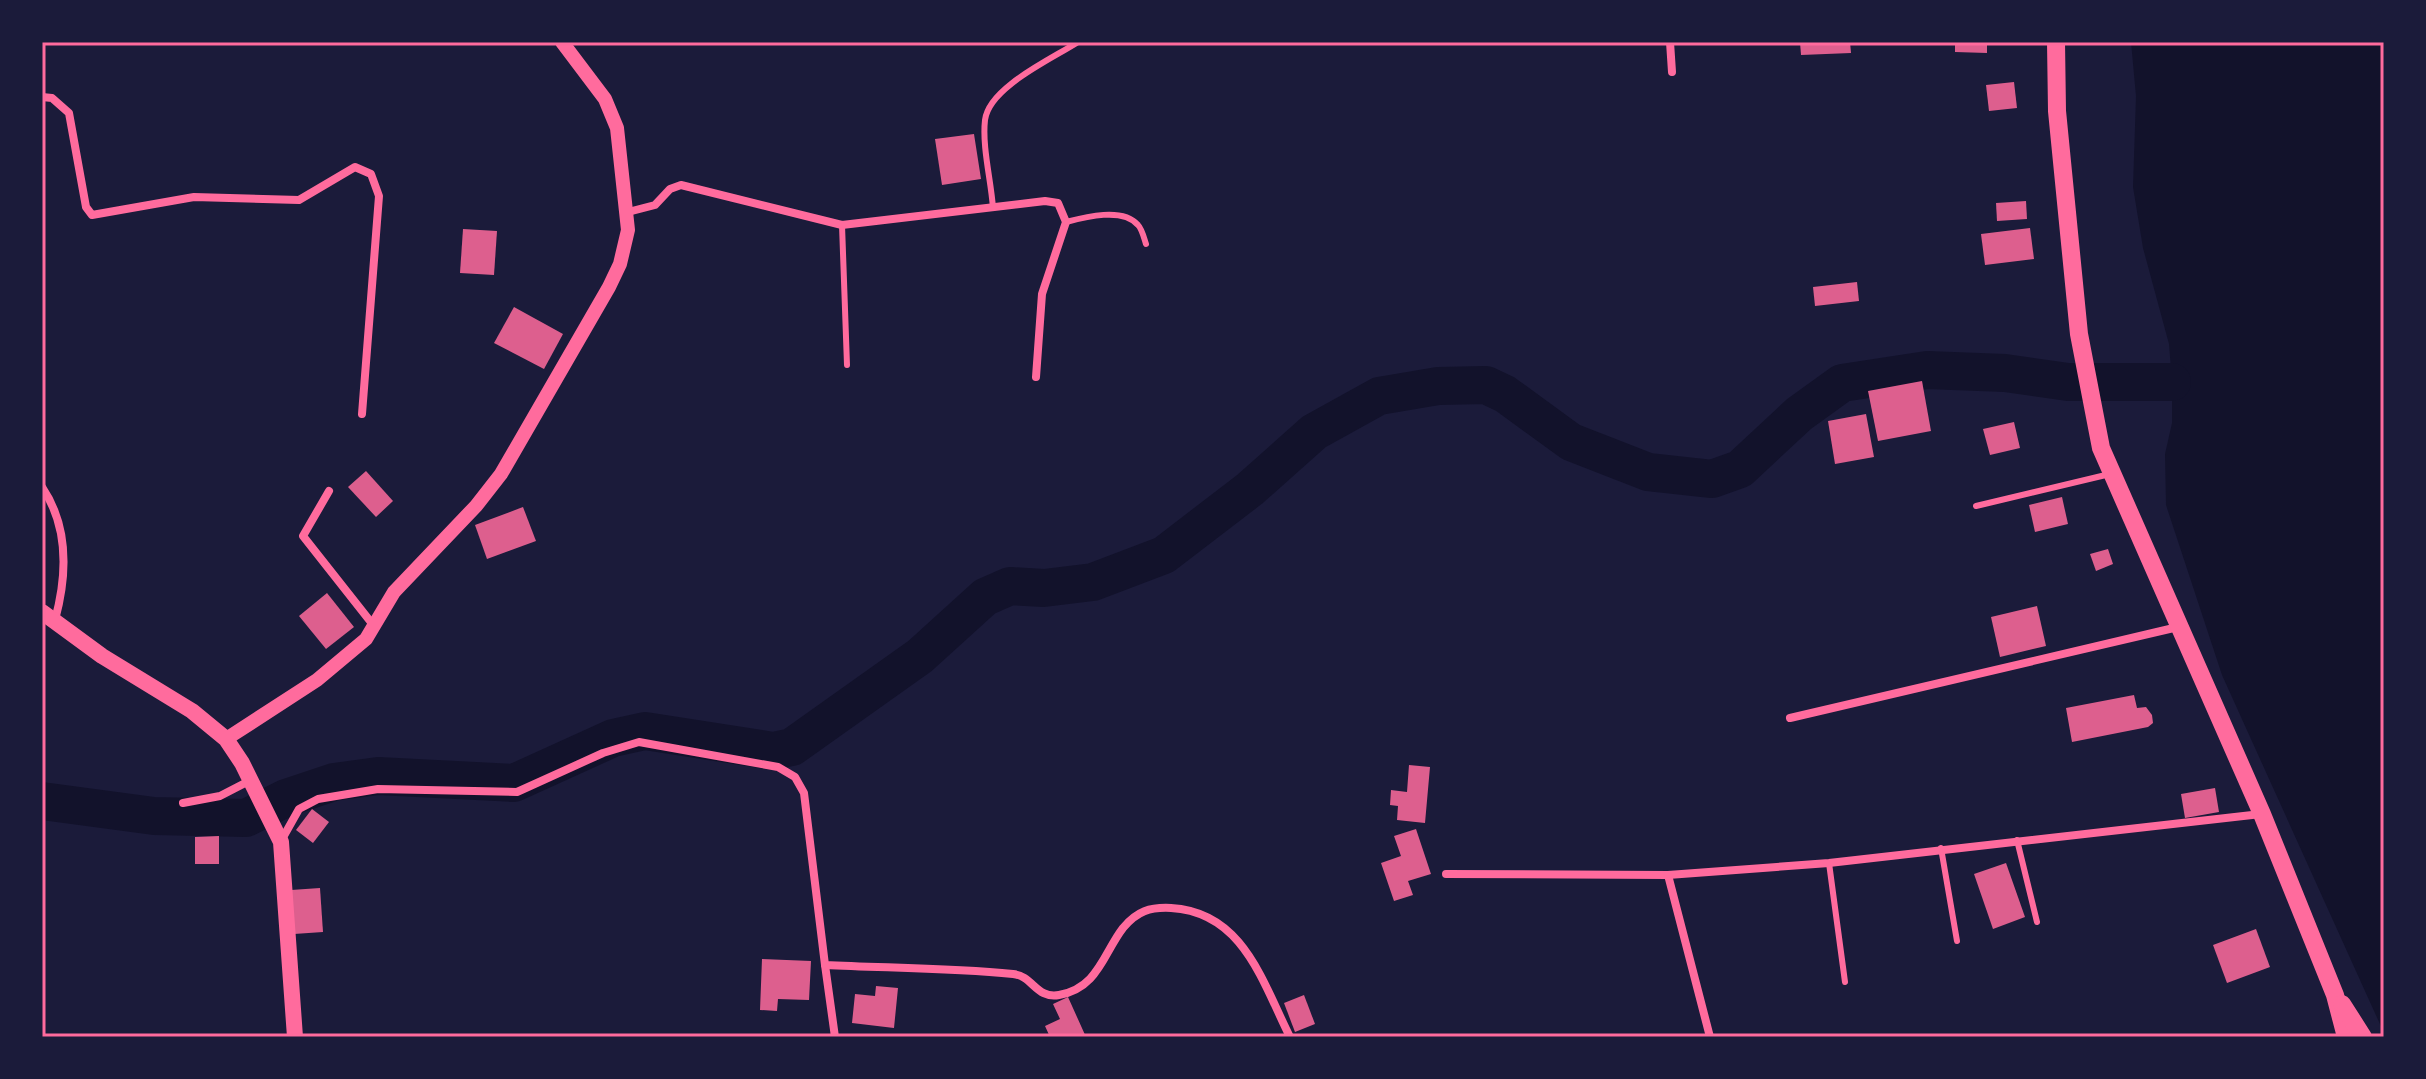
<svg xmlns="http://www.w3.org/2000/svg" width="2426" height="1079" viewBox="0 0 2426 1079" font-family="Lato,sans-serif">
  <style>
    .water { fill: #12122b }
    .lines { fill: none; stroke-linecap: round; stroke-linejoin: round }
    .river { stroke: #12122b; stroke-width: 38 }
    .building { fill: #dd5f8e }
    .service { stroke: #ff6b9d; stroke-width: 6 }
    .minor { stroke: #ff6b9d; stroke-width: 8 }
    .tertiary { stroke: #ff6b9d; stroke-width: 14 }
    .secondary { stroke: #ff6b9d; stroke-width: 16 }
    .primary { stroke: #ff6b9d; stroke-width: 18 }
    .neatline { fill: none; stroke: #ff6b9d; stroke-width: 3 }
  </style>
  <rect width="100%" height="100%" fill="#1b1b3a"/>
  <path class="water" d="M2131,42H2384V1033L2222,675L2166,505L2165,454L2172,423V382L2169,344L2143,248L2133,187L2136,96Z"/>
  <g class="lines">
    <path class="river" d="M42,801L154,816L246,818L286,798L334,782L378,776L514,783L613,738L645,731L773,751L792,747L920,656L985,597L1010,586L1044,588L1093,582L1164,555L1250,489L1314,432L1379,396L1438,386L1486,385L1505,394L1571,442L1648,472L1712,479L1740,469L1799,414L1842,383L1927,370L2005,373L2068,382H2172"/>
  </g>
  <g class="building">
    <path d="M1800,42H1850L1851,53L1801,55Z"/>
    <path d="M1955,42H1987V53L1955,52Z"/>
    <path d="M2014,82L2017,108L1989,111L1986,85Z"/>
    <path d="M974,134L981,179L942,185L935,139Z"/>
    <path d="M2026,201L2027,219L1997,221L1996,203Z"/>
    <path d="M2030,228L2034,259L1985,265L1981,234Z"/>
    <path d="M463,229L497,231L494,275L460,273Z"/>
    <path d="M1857,282L1859,301L1815,306L1813,287Z"/>
    <path d="M514,307L563,334L544,369L494,343Z"/>
    <path d="M1922,381L1931,431L1878,441L1868,391Z"/>
    <path d="M1866,414L1874,457L1835,464L1828,421Z"/>
    <path d="M2014,422L2020,448L1990,455L1983,429Z"/>
    <path d="M366,471L393,501L376,517L348,487Z"/>
    <path d="M2062,497L2068,524L2035,532L2029,505Z"/>
    <path d="M523,507L536,541L487,559L475,525Z"/>
    <path d="M2108,549L2113,564L2096,571L2090,554Z"/>
    <path d="M327,593L354,627L326,649L299,616Z"/>
    <path d="M2037,606L2046,646L2000,657L1991,617Z"/>
    <path d="M2134,695L2137,708L2146,707L2152,715L2153,723L2148,727L2072,742L2066,708Z"/>
    <path d="M1409,765L1430,767L1425,823L1397,820L1398,806L1390,805L1391,790L1407,792Z"/>
    <path d="M2215,788L2219,812L2185,818L2181,794Z"/>
    <path d="M312,809L329,822L313,843L296,830Z"/>
    <path d="M1416,829L1431,874L1408,881L1413,895L1394,901L1381,863L1401,856L1394,836Z"/>
    <path d="M219,836V864H195V837Z"/>
    <path d="M2006,863L2025,917L1993,929L1974,874Z"/>
    <path d="M320,888L323,932L294,934L291,890Z"/>
    <path d="M2256,929L2270,967L2227,983L2213,945Z"/>
    <path d="M762,959L811,961L809,1000L778,999L777,1011L760,1010Z"/>
    <path d="M876,986L898,988L894,1028L852,1023L855,994L875,996Z"/>
    <path d="M1304,995L1315,1024L1295,1032L1284,1003Z"/>
    <path d="M1068,997L1086,1037H1050L1045,1026L1060,1019L1053,1004Z"/>
  </g>
  <g class="lines">
    <g class="service">
      <path d="M993,208C991,180 982,147 985,120C989,87 1052,59 1078,42"/>
      <path d="M1066,222C1085,217 1123,207 1138,225C1142,229 1144,238 1146,244"/>
      <path d="M842,225L847,365"/>
      <path d="M1976,506L2110,474"/>
      <path d="M2017,840L2037,922"/>
      <path d="M1941,848L1957,941"/>
      <path d="M1829,863L1845,982"/>
    </g>
    <g class="minor">
      <path d="M1670,42L1672,72"/>
      <path d="M42,97L52,98L69,113L86,207L92,215L194,197L299,200L355,167L371,174L379,196L362,414"/>
      <path d="M628,212L655,205L670,189L681,185L842,225L1045,201L1058,203L1066,222L1042,294L1036,377"/>
      <path d="M42,487C69,527 67,576 55,620"/>
      <path d="M329,491L303,536L374,626"/>
      <path d="M1790,718L2178,627"/>
      <path d="M183,803L220,796L251,780"/>
      <path d="M281,841L299,809L318,799L378,789L517,792L603,753L639,742L778,767L795,777L804,793L825,965C887,968 950,968 1013,974C1033,976 1036,999 1059,995C1098,988 1103,954 1123,928C1137,911 1150,907 1171,908C1243,912 1262,981 1290,1037"/>
      <path d="M1446,874L1668,875L1829,863L2261,814"/>
      <path d="M1668,875L1710,1037"/>
      <path d="M825,965L835,1037"/>
    </g>
    <path class="tertiary" d="M226,739L317,680L366,639L394,592L476,506L501,474L609,287L620,264L628,230L617,128L605,99L562,42"/>
    <path class="secondary" d="M42,612L102,656L192,711L226,739L242,763L281,842L295,1037"/>
    <g class="primary">
      <path d="M2056,42L2057,111L2079,334L2101,448L2262,814L2335,995L2346,1037"/>
      <path d="M2342,1004L2363,1037"/>
    </g>
  </g>
  <rect width="2426" height="1079" fill="none" stroke="#1b1b3a" stroke-width="88"/>
  <rect x="44" y="44" width="2338" height="991" class="neatline"/>
</svg>
